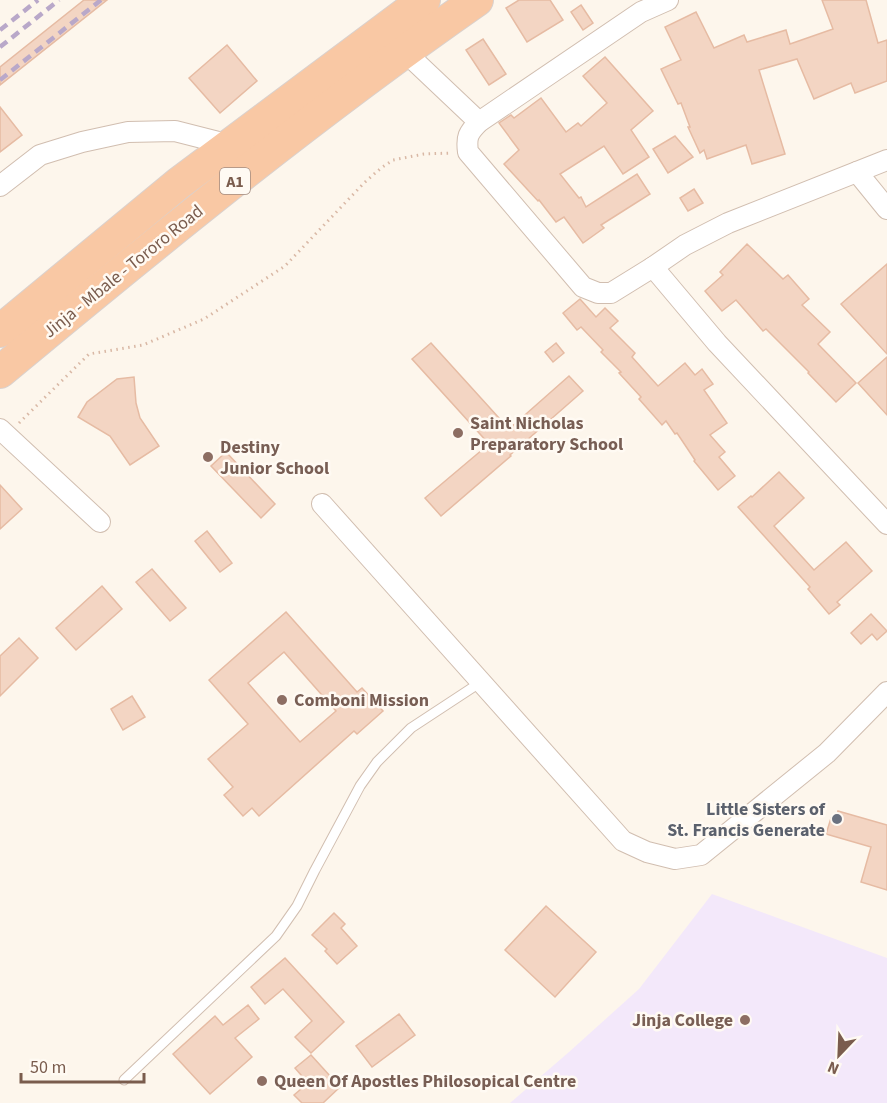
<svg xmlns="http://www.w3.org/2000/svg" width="887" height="1103" viewBox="0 0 887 1103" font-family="'Source Sans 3',sans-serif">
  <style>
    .education { fill: #f3e8fa }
    .building { fill: #f3d5c3; stroke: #e6bba3; stroke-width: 1.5; fill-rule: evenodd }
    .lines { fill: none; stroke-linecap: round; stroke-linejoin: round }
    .service-casing { stroke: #d1beb0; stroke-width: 11 }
    .minor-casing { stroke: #d1beb0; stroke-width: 22 }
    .trunk-casing { stroke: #dad1cd; stroke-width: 34 }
    .path { stroke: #d9b8a5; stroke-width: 3; stroke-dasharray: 1.5 4.5; stroke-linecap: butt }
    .service { stroke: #fff; stroke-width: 9 }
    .minor { stroke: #fff; stroke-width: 20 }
    .trunk { stroke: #f9c8a4; stroke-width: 32 }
    .rail { stroke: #b9a8c9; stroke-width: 4.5; stroke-dasharray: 9 6; stroke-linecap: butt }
    .education-dot { fill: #8d6e63; stroke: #fffaf3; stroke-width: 2 }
    .worship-dot { fill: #6b7280; stroke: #fffaf3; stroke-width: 2 }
    .labels { text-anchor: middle; stroke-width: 5; stroke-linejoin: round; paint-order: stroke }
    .shield { fill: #fffaf3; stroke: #a28b7f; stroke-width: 1.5 }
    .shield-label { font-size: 16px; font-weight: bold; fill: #7a5c4d }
    .street-label { font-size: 18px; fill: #7a5c4d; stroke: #fffaf3 }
    .education-label { font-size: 18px; font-weight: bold; fill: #785e54; stroke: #fffaf3; text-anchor: start }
    .worship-label { font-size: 18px; font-weight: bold; fill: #5b616d; stroke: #fffaf3; text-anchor: end }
  </style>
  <rect width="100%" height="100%" fill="#fdf6ec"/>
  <path class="education" d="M712,894L887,958V1103H510L569,1052L639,989Z"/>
  <g class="building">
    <path d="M84,0H107L0,85V67Z"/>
    <path d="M519,0H550L563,20L527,42L506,8Z"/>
    <path d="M822,0H866L878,43L887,40V81L855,93L851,83L814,99L797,59L759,70L785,154L752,164L746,145L707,159L704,150L700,153L688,127H690L681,103L678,104L661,69L681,60L665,27L696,12L714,48L744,35L747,42L786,30L790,44L833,29Z"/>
    <path d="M581,5L593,23L583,30L571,12Z"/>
    <path d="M483,39L506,74L489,85L466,50Z"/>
    <path d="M227,45L257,81L220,113L189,78Z"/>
    <path d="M605,57L653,111L631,130L649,157L623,174L604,146L560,174L579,198L581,197L586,207L637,174L650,194L601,225L604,228L583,243L564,217L556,222L539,200L538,201L504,164L519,150L499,123L511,115L514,118L541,98L566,132L578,123L581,126L607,103L583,76Z"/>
    <path d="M0,107L22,135L0,152Z"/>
    <path d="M675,136L693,157L668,173L653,149Z"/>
    <path d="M694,189L703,203L688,211L680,198Z"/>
    <path d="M747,244L783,279L788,275L809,299L802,305L830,332L818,344L856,383L836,402L808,373L809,372L766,329L763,331L736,300L722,311L705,291L723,275L720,272Z"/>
    <path d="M887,264V354L841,304Z"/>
    <path d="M580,299L596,317L605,308L618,321L610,328L635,353L632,357L658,386L685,363L695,375L702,369L713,384L704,390L727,423L710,435L725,452L719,457L735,476L718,490L694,461L695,460L677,433L675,434L666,421L662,425L639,399L641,397L619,373L621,372L601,352L603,350L581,327L577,330L563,313Z"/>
    <path d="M431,343L509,429L569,376L583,391L510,455L511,456L441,516L425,498L489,444L412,359Z"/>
    <path d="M556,343L564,353L553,362L545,352Z"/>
    <path d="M887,357V415L858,383Z"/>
    <path d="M134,377L136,403L140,418L159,446L130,465L110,436L78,417L87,402L117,379Z"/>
    <path d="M226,452L275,504L261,518L211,466Z"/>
    <path d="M779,472L804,498L774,526L814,570L846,542L872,571L837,602L840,605L829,614L808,589L810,587L738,507L751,496L752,497Z"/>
    <path d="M0,485L22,509L0,529Z"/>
    <path d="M207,531L232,563L220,572L195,541Z"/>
    <path d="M152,569L186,608L170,621L136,582Z"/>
    <path d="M102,586L122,609L76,650L56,628Z"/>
    <path d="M286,612L357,692L362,688L383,711L357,734L354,731L259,816L252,808L243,816L224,795L233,787L208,759L248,724L209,680ZM284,652L336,711L300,742L248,683Z"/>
    <path d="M871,614L887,631L877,640L872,634L861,644L851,633Z"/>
    <path d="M19,638L38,658L0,696V656Z"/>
    <path d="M132,696L145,717L123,730L111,709Z"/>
    <path d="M838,811L887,825V890L861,882L871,847L826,834L831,818L836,819Z"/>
    <path d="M546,906L596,952L555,997L505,950Z"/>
    <path d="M334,913L345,924L341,928L357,946L337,964L325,951L327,949L312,935Z"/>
    <path d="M285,958L344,1022L311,1053L295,1037L312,1021L283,989L265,1004L251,987Z"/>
    <path d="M248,1005L259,1019L235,1038L252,1057L210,1094L173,1054L215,1016L223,1025Z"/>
    <path d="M399,1014L415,1035L372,1067L356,1046Z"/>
    <path d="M311,1055L340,1087L323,1103H302L294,1095L308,1083L295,1068Z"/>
  </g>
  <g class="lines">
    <defs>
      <path id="service" d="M124,1080L276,936L297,906L315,870L360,786L377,762L411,728L481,682"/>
      <g id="minor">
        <path d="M668,0L641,12L479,122C468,133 466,137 468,152L583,287L598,293H611L653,267L685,245L728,223L887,160"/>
        <path d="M404,51L479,122"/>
        <path d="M857,172L887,209"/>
        <path d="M0,186L40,155L82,142L128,132L175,131L230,145"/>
        <path d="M653,267L717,343L887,524"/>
        <path d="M0,429L100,522"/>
        <path d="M322,504L623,841L647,852L675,859L701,855L827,753L887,692"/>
      </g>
      <g id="trunk">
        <path d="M0,331L179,183L424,0"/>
        <path d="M0,372C155,243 312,115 477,0"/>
      </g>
    </defs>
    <use href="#service" class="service-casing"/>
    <use href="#minor" class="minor-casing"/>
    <use href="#trunk" class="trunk-casing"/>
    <path class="path" d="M19,423L89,354L143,345L204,319L285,266L364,183L381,168L393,160L424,154L452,153"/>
    <use href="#service" class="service"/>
    <use href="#minor" class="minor"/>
    <use href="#trunk" class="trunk"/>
    <g class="rail">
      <path d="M0,30L38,0"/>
      <path d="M0,47L59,0"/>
      <path d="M0,80L101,0"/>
    </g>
  </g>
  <g class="education-dot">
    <circle cx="458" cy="433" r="6"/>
    <circle cx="208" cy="457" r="6"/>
    <circle cx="282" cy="700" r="6"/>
    <circle cx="745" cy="1020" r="6"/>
    <circle cx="262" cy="1081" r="6"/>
  </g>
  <circle class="worship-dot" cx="837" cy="819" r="6"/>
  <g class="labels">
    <rect class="shield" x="220" y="168" width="30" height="26" rx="4.5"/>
    <g class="shield-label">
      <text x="235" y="187">A1</text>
    </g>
    <g class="street-label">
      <text transform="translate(123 271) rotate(-39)" y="6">Jinja - Mbale - Tororo Road</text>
    </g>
    <g class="education-label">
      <text x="470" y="429">Saint Nicholas<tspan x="470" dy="21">Preparatory School</tspan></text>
      <text x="220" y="453">Destiny<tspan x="220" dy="21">Junior School</tspan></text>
      <text x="294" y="706">Comboni Mission</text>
      <text x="733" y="1026" text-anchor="end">Jinja College</text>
      <text x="274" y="1087">Queen Of Apostles Philosopical Centre</text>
    </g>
    <g class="worship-label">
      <text x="825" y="815">Little Sisters of<tspan x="825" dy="21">St. Francis Generate</tspan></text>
    </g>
  </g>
  <g transform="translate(839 1055) rotate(203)" stroke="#fffaf3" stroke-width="4.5" paint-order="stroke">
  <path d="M0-4.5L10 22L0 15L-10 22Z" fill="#7a5c4d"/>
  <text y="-9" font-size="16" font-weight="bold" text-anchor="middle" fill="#7a5c4d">N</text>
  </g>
  <path d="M21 1073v9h123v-9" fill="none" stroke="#7a5c4d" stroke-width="3"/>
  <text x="30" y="1073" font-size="18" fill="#7a5c4d" stroke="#fffaf3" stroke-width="4.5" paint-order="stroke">50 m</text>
</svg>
